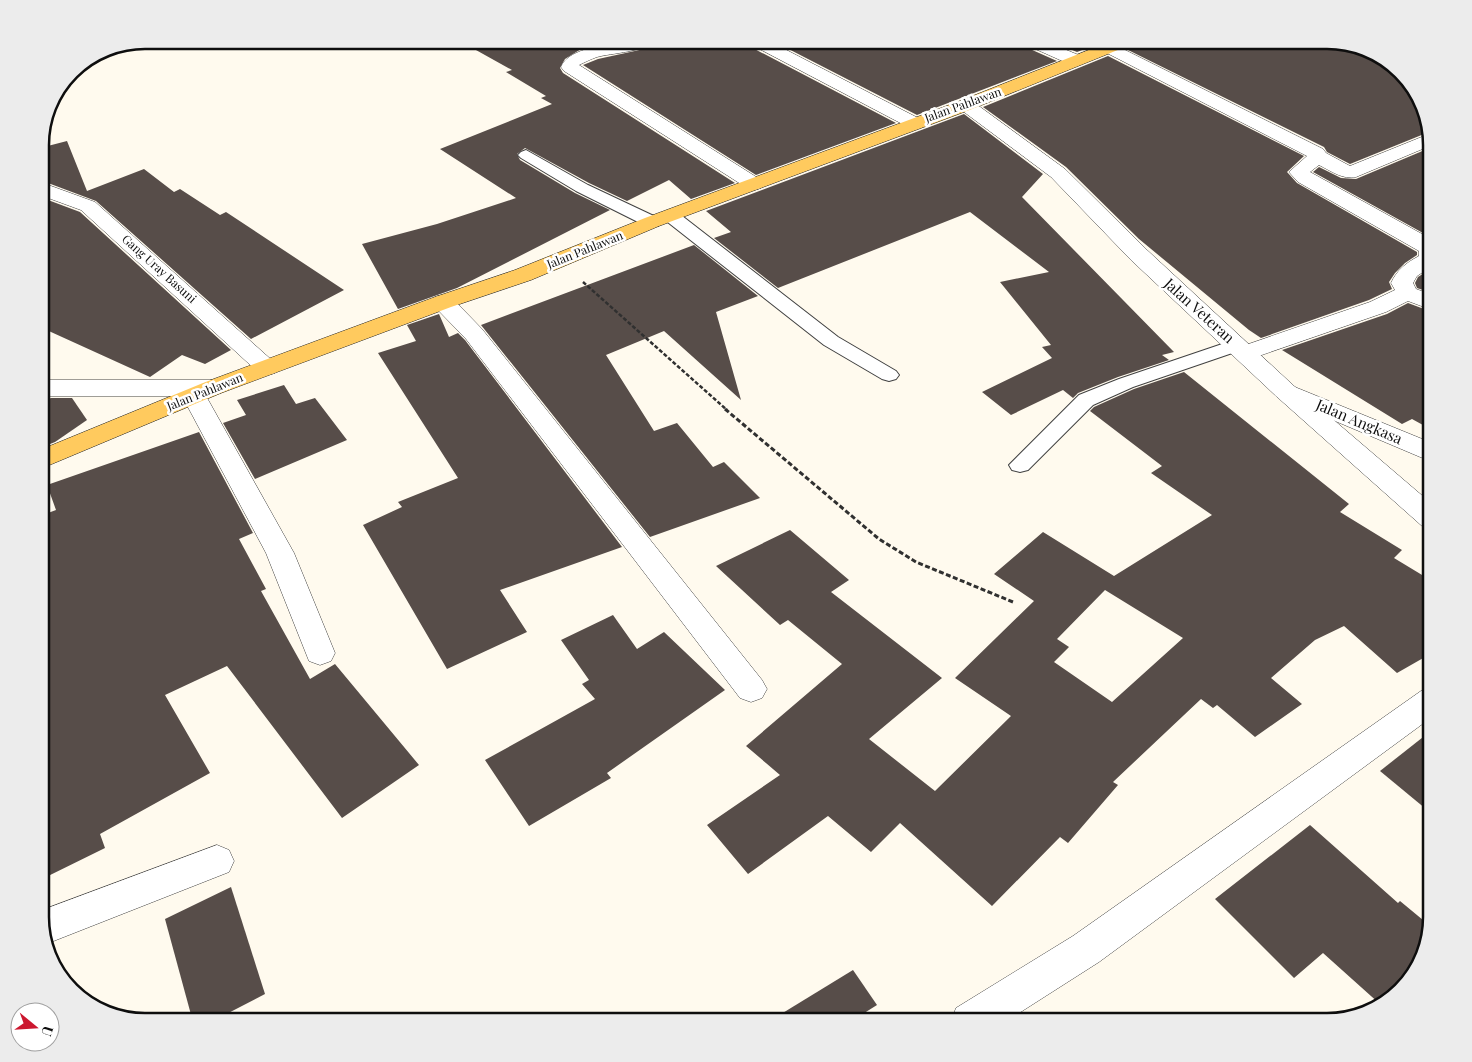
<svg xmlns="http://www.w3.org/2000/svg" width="1472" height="1062" viewBox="0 0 1472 1062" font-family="'Playfair Display',serif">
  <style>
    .building { fill: #574d49; fill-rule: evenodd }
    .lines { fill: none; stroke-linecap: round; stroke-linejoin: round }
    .service-casing { stroke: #414141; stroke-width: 2 }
    .minor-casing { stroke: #414141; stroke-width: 1 }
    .tertiary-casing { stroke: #414141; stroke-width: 1 }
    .primary-casing { stroke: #1f1f1f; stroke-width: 1 }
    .path-far1 { stroke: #303030; stroke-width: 2.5; stroke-dasharray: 4 2; stroke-linecap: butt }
    .path { stroke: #303030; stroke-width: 3; stroke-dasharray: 5 2.5; stroke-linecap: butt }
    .service { fill: #fff; fill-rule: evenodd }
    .minor { fill: #fff; fill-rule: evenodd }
    .tertiary { fill: #fff; fill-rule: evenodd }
    .primary { fill: #ffca5e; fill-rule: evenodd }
    .labels { text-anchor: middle; stroke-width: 5; stroke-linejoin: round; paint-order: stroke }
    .far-street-label { font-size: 12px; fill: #0e0e0e; stroke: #fff }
    .street-label { font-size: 15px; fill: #0e0e0e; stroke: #fff }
    .rim { fill: none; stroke: #0e0e0e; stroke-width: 2.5 }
  </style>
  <rect width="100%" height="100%" fill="#fffaee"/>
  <g class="building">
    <path d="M458,40H622L581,49L565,59L560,68L563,73L735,183L691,199L669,180L627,201L589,183L525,148L517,154L520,160L575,193L610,210L457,288L398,309L362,244L437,224L516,198L440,149L552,104L541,98L546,96L506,72L512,70Z"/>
    <path d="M656,40H744L747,45L896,123L756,175L583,65L598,59L644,49Z"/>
    <path d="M771,40H1018L1021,45L1057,61L917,115Z"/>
    <path d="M1047,40H1109L1077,52Z"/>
    <path d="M1139,40H1327L1391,62L1421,98L1429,132L1350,164L1327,152L1324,147L1126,49L1136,45Z"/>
    <path d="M1108,56L1304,156L1287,172L1297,183L1417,252V255L1405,263L1395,273L1389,282L1392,289L1369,300L1261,338L1249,330L1139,239L1066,167L983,107Z"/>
    <path d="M964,114L1043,174L1022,197L1174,352L1162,355L1169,360L1118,377L1078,393L1073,398L1063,390L1011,415L982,392L1052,358L1042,347L1051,345L1000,282L1049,272L970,212L778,288L714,238L731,232L706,211Z"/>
    <path d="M67,141L87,191L144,169L174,192L180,189L220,215L226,212L344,290L251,339L96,201L40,180V148Z"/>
    <path d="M1432,147V238L1313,172L1319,167L1341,178L1356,179Z"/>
    <path d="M40,197L80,212L231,350L205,364L182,355L150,377L40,327Z"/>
    <path d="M694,245L758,296L716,312L741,400L664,331L606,355L654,431L677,423L713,467L724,462L760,498L650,537L481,325Z"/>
    <path d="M1432,268V293L1417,288L1415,283L1418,277Z"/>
    <path d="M1408,303L1432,312V430L1412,419L1402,424L1282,350L1387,314Z"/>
    <path d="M439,314L449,337L458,333L465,340L622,547L500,590L527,632L447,669L363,525L402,507L398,502L458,478L378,353L416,341L407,325Z"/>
    <path d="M1184,372L1349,504L1340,512L1402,550L1394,558L1432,581V653L1397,673L1344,626L1315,640L1271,678L1302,704L1255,737L1217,705L1213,708L1201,699L1113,782L1118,785L1068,843L1060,837L992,906L900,823L871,852L828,816L748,874L707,825L780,775L746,746L842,664L788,620L780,625L716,566L790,530L849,580L831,592L942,678L869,739L935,791L1011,716L955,678L1034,601L994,574L1043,532L1114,576L1212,515L1151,473L1162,466L1090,411L1094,407L1134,389ZM1105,590L1183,638L1112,702L1054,662L1069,647L1057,639Z"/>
    <path d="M284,385L296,404L315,398L347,440L255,479L223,423L246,415L237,400Z"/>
    <path d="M51,398H72L87,420L55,442L40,448V402Z"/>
    <path d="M199,432L253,533L239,539L266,589L261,591L310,679L335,664L419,765L342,818L227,666L165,695L210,773L100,834L105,848L40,880V516L56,510L47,485Z"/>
    <path d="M613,615L637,649L664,632L725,690L607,773L611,778L529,826L485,760L595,699L582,684L589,680L561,640Z"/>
    <path d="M1432,730V814L1380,771Z"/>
    <path d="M1310,825L1398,903L1400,901L1429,925L1410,981L1381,1005L1323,953L1294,978L1215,899Z"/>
    <path d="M231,887L265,994L211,1022H193L165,919Z"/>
    <path d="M853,970L877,1005L850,1022H768Z"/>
  </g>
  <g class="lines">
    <defs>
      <g id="service">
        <path d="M526,150L588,185L658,218L660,222L658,226H646L576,191L521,158L518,155L521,152Z"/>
        <path d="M671,211L677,212L838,337L896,371L899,375L896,379L889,381L882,379L824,345L665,220L663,216L665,212Z"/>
        <path d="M1237,339L1244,341L1247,345L1244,349L1133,387L1093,405L1028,470L1020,472L1012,470L1009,465L1079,395L1119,379Z"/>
      </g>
      <g id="minor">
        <path d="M630,40H654C646,52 611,53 597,57C591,59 585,62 579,65L761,180L764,184L761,188L754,190L747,188L564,71L561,67C570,46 610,46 630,40Z"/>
        <path d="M746,40H767L920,119L923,123L920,127L914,128L908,127L748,43Z"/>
        <path d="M1020,40H1042L1081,56L1083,60L1081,64H1069L1022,43Z"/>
        <path d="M1109,42L1323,149L1326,153L1350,166L1429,134L1432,145L1356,177C1343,180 1331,171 1319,165L1310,172L1431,239L1432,266L1417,276L1413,283L1416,289L1432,295V310L1408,301L1386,312L1253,358L1245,360L1237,358L1233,353L1237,348L1370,302L1395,290L1391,283C1397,270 1406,263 1419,256V251L1298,182L1289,172L1307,156L1103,51L1101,47L1103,43Z"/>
        <path d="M40,182L95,202L275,363L279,368L275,373L267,375L259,373L81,210L40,195Z"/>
        <path d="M443,295L451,297L482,329L762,680L767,689L762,698L751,702L740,698L466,339L435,307L432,302L435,297Z"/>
        <path d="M40,380H212L221,383L224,388L221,393L206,396L294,553L335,653L331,661L320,665L309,661L266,553L182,396H40Z"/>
        <path d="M1285,383L1432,443V462L1276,396L1273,391L1276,386Z"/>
        <path d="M1432,687V717L1099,962L1005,1022H951L956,1008L1073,936L1421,691Z"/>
        <path d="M217,845L229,850L234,861L229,872L46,944L40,923V911Z"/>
      </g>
      <path id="tertiary" d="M966,100L972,101L1065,169L1147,250L1294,386L1432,504V529L1422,526L1276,396L1131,260L1051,177L960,109L957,105L960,101Z"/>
      <path id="primary" d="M1114,40H1137L1135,43L972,109L659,226L531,280L451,307L221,393L40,469V450L203,383L435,297L515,270L645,218L960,101Z"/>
    </defs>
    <use href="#service" class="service-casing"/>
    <use href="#minor" class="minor-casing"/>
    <use href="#tertiary" class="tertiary-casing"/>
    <use href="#primary" class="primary-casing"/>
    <path class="path-far1" d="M583,282L727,410"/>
    <path class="path" d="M725,409L879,539L916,562L1013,602"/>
    <use href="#service" class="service"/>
    <use href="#minor" class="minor"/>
    <use href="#tertiary" class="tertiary"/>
    <use href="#primary" class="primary"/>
  </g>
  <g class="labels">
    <g class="far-street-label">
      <text transform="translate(963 105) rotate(-20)" y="4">Jalan Pahlawan</text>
      <text transform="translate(585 250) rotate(-22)" y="4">Jalan Pahlawan</text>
      <text transform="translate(159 269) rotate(42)" y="4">Gang Uray Basuni</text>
      <text transform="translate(205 392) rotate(-22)" y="4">Jalan Pahlawan</text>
    </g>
    <g class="street-label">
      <text transform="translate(1199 311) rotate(42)" y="5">Jalan Veteran</text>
      <text transform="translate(1359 422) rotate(23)" y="5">Jalan Angkasa</text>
    </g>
  </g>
  <path d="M0 0H1472V1062H0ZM145 49H1327A96 96 0 0 1 1423 145V917A96 96 0 0 1 1327 1013H145A96 96 0 0 1 49 917V145A96 96 0 0 1 145 49Z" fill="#ececec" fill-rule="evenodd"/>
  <path class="rim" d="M145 49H1327A96 96 0 0 1 1423 145V917A96 96 0 0 1 1327 1013H145A96 96 0 0 1 49 917V145A96 96 0 0 1 145 49Z"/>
  <g transform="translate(35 1027) rotate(108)"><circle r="24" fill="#ffffff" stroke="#9f9f9f"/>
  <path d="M0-4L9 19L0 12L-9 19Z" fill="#cc172f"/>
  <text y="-8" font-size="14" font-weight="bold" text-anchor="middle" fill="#0e0e0e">U</text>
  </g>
</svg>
